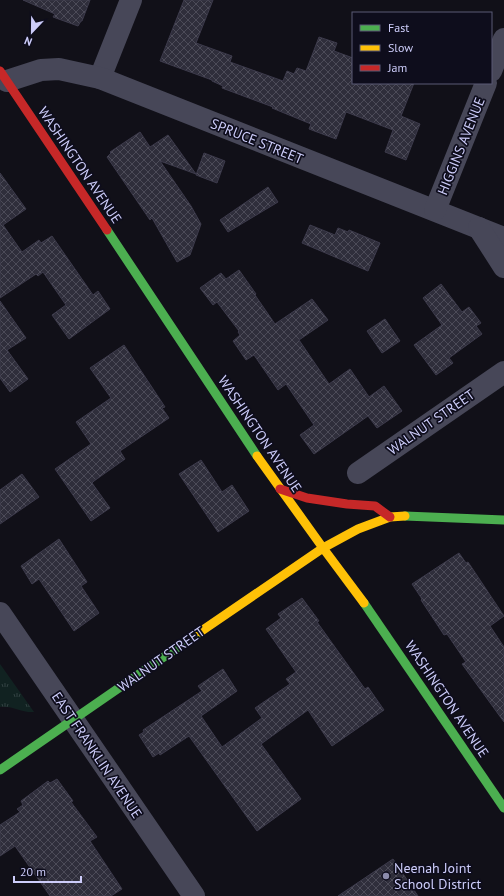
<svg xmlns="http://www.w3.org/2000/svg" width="504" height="896" viewBox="0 0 504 896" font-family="'PT Sans',sans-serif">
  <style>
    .grass { fill: url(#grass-tufts) }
    .building { fill: url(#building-cross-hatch); stroke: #3c3a4b }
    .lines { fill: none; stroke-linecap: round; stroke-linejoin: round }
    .street { stroke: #474758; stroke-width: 22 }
    .fast { stroke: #4caf50; stroke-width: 9 }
    .slow { stroke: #ffc107; stroke-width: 9 }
    .jam { stroke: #c62828; stroke-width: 9 }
    .poi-dot { fill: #8b8bab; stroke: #0e0d1c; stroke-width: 1.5 }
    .labels { text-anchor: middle; stroke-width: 3.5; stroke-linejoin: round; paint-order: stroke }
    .street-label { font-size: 14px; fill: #cdcdfa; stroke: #0e0d1c }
    .poi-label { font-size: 14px; fill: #cdcdfa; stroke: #0e0d1c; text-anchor: start }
  </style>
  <defs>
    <pattern id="grass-tufts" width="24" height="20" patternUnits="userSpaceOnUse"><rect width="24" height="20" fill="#112221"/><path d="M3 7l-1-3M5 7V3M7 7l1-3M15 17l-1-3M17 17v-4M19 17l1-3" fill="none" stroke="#324142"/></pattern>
    <pattern id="building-cross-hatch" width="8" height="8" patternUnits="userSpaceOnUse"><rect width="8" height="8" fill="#2f2e3b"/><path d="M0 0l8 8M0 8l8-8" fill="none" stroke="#4c4b58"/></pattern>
  </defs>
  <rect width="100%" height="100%" fill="#111018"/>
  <path class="grass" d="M0,664L34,712C22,713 12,705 0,707Z"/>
  <g class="building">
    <path d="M23,0H90L82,21H81L78,26L53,17L55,14Z"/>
    <path d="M184,0H213L196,43L232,56L230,62L283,81L287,71L294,74L297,68L306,71L319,37L337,43L334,51L353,58V83H414L401,116L420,124L406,160L385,152L393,130L346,112L336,139L309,129L311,124L272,108L273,107L222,88L223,86L212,81V80L160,61Z"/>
    <path d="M140,132L150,147L168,135L196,174L160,161L191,206L201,224L190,255L177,262L152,218L150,220L107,157L111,153L110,152Z"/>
    <path d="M204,153L225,161L217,183L196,175Z"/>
    <path d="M0,173L26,209L3,225L22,252L39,240L41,243L52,236L93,295L98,291L110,309L69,339L52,315L66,305L43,272L38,276L36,274L0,298Z"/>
    <path d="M268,187L278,202L228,232L220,220Z"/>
    <path d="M310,225L335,235L338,228L348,232L349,230L380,243L368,271L302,243Z"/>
    <path d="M239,270L256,294L255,295L275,324L312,299L328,320L299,340L329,384L350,369L369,397L384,386L402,411L377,428L368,416L314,454L300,435L314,425L286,384L278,390L254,355L246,360L233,341L240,335L238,332L239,331L217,302L213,305L200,288L221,273L226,279Z"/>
    <path d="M441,284L462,312L469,307L481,323L476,326L482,334L449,358L453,363L436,375L414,345L442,325L423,298Z"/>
    <path d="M0,301L26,338L7,350L28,379L10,392L0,378Z"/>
    <path d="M385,319L400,341L382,353L367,331Z"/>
    <path d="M124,345L165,407L162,408L169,418L120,451L125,459L94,481L92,483L110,508L91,521L55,469L91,444L76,422L111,398L90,368Z"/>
    <path d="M201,460L222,492L232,485L249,511L218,532L179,474Z"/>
    <path d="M22,474L39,497L0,524V490Z"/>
    <path d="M59,539L87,582L81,586L99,613L74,631L39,579L32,584L21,566Z"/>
    <path d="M459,553L466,563L468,562L504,616L490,626L504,647V722L462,664L466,662L447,634L444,635L421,600L422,599L412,584Z"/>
    <path d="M302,598L319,621L317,622L365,689L368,687L384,710L332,746L308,710L261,744L301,799L257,831L189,736L160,755L159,753L153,757L139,735L144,732L143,730L202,691L198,686L223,669L237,691L201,716L222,747L262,718L255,708L290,684L286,679L296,672L266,629L281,618L278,614Z"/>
    <path d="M57,779L73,801L71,802L97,837L90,841L122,889L111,896H50L15,846L0,856V825L20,812L17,809L23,805L21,801L48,781L50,783Z"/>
    <path d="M393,859L418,896H338Z"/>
  </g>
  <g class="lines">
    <g class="street">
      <path d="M491,71L504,39"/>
      <path d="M100,78L131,0"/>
      <path d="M7,81L41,70L59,69L100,78L504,238"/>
      <path d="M435,210L486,83"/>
      <path d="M479,228L504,267"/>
      <path d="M358,473L504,372"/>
      <path d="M0,613L194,896"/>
    </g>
    <g class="fast">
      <path d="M107,230L257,456"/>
      <path d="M405,516L504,520"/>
      <path d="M364,603L504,808"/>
      <path d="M0,770L200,632"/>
    </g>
    <g class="slow">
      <path d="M257,456L323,548L364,603"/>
      <path d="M200,632L323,548L358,529L390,517L405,516"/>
    </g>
    <g class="jam">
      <path d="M0,71L107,230"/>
      <path d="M280,489L307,498L347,504L375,506L390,517"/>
    </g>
  </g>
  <circle class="poi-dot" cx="386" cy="876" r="4"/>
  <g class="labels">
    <g class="street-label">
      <text transform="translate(257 141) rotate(22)" y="5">SPRUCE STREET</text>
      <text transform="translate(461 146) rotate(-68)" y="5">HIGGINS AVENUE</text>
      <text transform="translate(80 165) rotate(56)" y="5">WASHINGTON AVENUE</text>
      <text transform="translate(431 422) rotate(-35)" y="5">WALNUT STREET</text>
      <text transform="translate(260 434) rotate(56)" y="5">WASHINGTON AVENUE</text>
      <text transform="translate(161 659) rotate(-35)" y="5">WALNUT STREET</text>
      <text transform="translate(447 699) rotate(56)" y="5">WASHINGTON AVENUE</text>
      <text transform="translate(97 755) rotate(56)" y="5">EAST FRANKLIN AVENUE</text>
    </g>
    <g class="poi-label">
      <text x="394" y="873">Neenah Joint<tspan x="394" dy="16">School District</tspan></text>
    </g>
  </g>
  <rect x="352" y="12" width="140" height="72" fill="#0e0d1c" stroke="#5a5a75"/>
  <rect x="360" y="25" width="20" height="6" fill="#4caf50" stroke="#5a5a75"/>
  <text x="388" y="32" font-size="12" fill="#cdcdfa">Fast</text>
  <rect x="360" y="45" width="20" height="6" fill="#ffc107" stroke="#5a5a75"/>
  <text x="388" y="52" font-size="12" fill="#cdcdfa">Slow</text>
  <rect x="360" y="65" width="20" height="6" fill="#c62828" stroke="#5a5a75"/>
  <text x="388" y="72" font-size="12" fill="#cdcdfa">Jam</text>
  <g transform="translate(32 32) rotate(202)" stroke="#0e0d1c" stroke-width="3" paint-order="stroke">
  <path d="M0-3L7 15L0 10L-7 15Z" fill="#cdcdfa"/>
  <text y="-6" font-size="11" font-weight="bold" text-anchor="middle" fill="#cdcdfa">N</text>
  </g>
  <path d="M14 876v6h67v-6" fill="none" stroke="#cdcdfa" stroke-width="2"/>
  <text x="20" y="876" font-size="12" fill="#cdcdfa" stroke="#0e0d1c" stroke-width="3" paint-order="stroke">20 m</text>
</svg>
